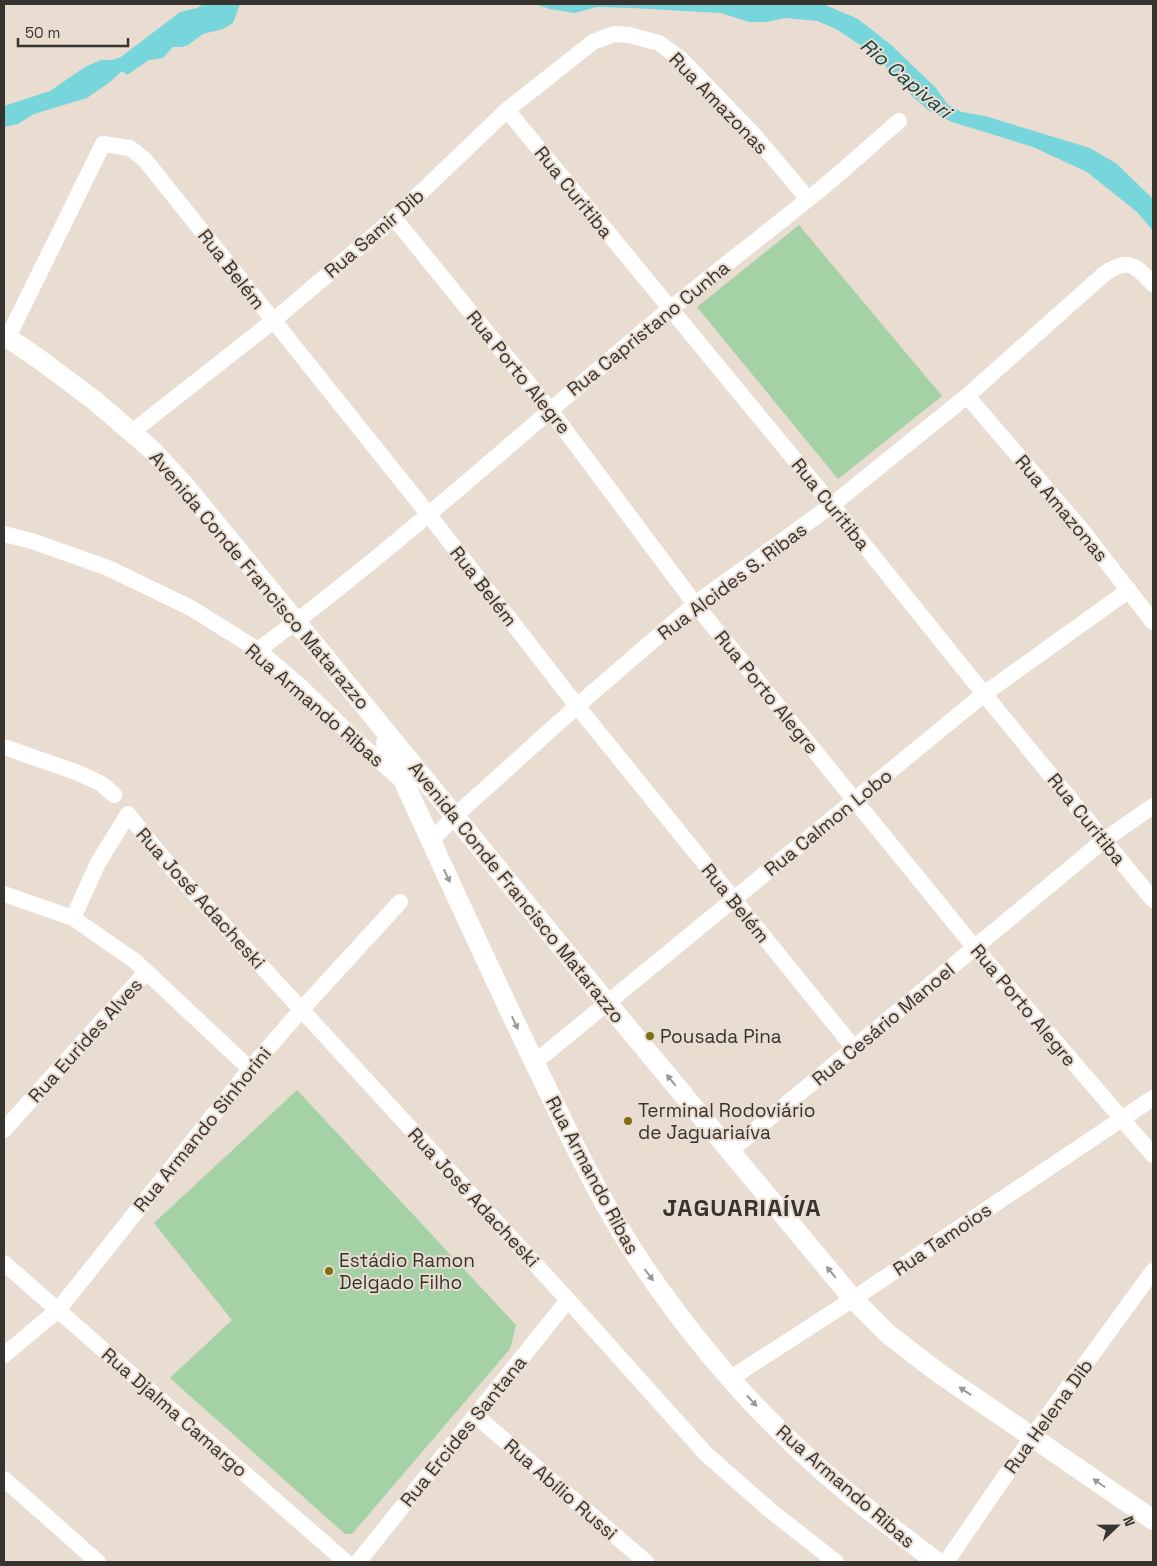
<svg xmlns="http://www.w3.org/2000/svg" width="1157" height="1566" viewBox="0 0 1157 1566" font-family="'Space Grotesk',sans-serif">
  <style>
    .green { fill: #a4d1a6 }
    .water { fill: #77d6dc }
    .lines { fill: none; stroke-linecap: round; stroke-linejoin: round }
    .minor { stroke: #fff; stroke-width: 16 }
    .tertiary { stroke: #fff; stroke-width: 20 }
    .oneway { fill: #9b9996 }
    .poi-dot { fill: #7f700f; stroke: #e9dcd1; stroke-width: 2 }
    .labels { text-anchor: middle; stroke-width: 4; stroke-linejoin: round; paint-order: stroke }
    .street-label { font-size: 19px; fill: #37332e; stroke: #e9dcd1 }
    .poi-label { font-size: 19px; fill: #37332e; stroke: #e9dcd1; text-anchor: start }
    .water-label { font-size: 20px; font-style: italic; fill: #144144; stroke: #e9dcd1 }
    .district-label { font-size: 24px; font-weight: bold; letter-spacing: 1px; fill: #37332e; stroke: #e9dcd1 }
  </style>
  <rect width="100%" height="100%" fill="#e9dcd1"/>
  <g class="green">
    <path d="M799,225L942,396L838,479L697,307Z"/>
    <path d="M297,1090L516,1325L510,1349L352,1534H345L170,1378L232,1320L154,1223Z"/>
  </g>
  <g class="water">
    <path d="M204,4H240L233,23L223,29L203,34L188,45L181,47H173L163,58L149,60L127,75L122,71L110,82L87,98L34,114L18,124L4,127V106L50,91L85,67L101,60H112L121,57L180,12L197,8Z"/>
    <path d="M535,4H823L858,19L890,44L936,88L948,105L962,112L985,116L1090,148L1117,164L1153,199V231L1137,212L1087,172L1033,147L952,122L928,110L914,98L882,62L868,50L836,29L817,21L785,18L766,22H749L721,13L631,8L598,7L574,13L550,9Z"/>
  </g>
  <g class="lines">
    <g class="minor">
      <path d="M507,110L832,505L984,694L1153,900"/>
      <path d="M394,218L550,410L695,604L975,948L1153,1155"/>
      <path d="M8,337L103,144L130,148L145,160L429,515L577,706L854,1048"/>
      <path d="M967,396L1081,529L1153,622"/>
      <path d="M132,432L273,321L394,218L507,110L593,42L614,34L629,35L659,43L682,60L755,136L808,199"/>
      <path d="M4,534L32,541L108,568L191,608L258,650L299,685L352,736L402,781"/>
      <path d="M258,650C387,555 506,447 628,344C686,294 748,248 807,200C839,175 869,147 899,121"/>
      <path d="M4,747L76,772L102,784L114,795"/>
      <path d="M431,841L455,816L577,706L695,604L832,505L967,396L1104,274C1128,257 1135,265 1153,284"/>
      <path d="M4,894L73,918L135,961L250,1069"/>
      <path d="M73,918L98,863L128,814L154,847L176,873L568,1300L706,1454L771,1511L836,1562"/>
      <path d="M534,1063L984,694L1129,590"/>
      <path d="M4,1130L146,972"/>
      <path d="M730,1151L1104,840L1153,806"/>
      <path d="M4,1263L346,1562"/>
      <path d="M4,1355L58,1310L250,1069L301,1010L400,902"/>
      <path d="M731,1378L853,1299L1153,1098"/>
      <path d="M475,1415L646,1562"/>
      <path d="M4,1479L98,1562"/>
      <path d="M358,1562L568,1300"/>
      <path d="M946,1562L1032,1437L1153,1271"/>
    </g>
    <g class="tertiary">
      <path d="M4,335L39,359L94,400L151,449L186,487L608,1004L853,1299L888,1334L936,1371L1153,1520"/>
      <path d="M386,743C437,853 486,963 539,1072C571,1138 602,1206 644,1267C685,1327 733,1386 786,1437C832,1483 885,1523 937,1562"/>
    </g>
  </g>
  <defs><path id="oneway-solid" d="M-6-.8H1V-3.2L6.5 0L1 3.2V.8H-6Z" transform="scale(1.25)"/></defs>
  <g class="oneway">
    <use href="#oneway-solid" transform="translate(447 876) rotate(65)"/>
    <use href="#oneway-solid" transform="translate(515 1023) rotate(65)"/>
    <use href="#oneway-solid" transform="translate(671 1080) rotate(-130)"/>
    <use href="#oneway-solid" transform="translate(831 1272) rotate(-130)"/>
    <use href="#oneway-solid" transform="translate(649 1275) rotate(53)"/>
    <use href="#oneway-solid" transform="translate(965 1391) rotate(-146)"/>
    <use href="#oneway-solid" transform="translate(752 1401) rotate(47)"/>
    <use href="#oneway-solid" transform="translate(1099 1483) rotate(-145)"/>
  </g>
  <g class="poi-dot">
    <circle cx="650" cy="1036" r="5"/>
    <circle cx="628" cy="1121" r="5"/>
    <circle cx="329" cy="1271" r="5"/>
  </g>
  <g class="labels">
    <g class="street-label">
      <text transform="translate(719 103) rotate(46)" y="7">Rua Amazonas</text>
      <text transform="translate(574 192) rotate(51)" y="7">Rua Curitiba</text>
      <text transform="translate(374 233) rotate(-41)" y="7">Rua Samir Dib</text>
      <text transform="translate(232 269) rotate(52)" y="7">Rua Belém</text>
      <text transform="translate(648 328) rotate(-39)" y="7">Rua Capristano Cunha</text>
      <text transform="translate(519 372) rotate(51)" y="7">Rua Porto Alegre</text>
      <text transform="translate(831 504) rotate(51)" y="7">Rua Curitiba</text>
      <text transform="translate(1062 508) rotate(50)" y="7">Rua Amazonas</text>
      <text transform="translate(260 580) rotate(50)" y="7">Avenida Conde Francisco Matarazzo</text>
      <text transform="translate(732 581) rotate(-37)" y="7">Rua Alcides S. Ribas</text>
      <text transform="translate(484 586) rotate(52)" y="7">Rua Belém</text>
      <text transform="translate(767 692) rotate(51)" y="7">Rua Porto Alegre</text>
      <text transform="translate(315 705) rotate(41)" y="7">Rua Armando Ribas</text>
      <text transform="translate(1087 819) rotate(51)" y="7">Rua Curitiba</text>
      <text transform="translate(828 822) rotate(-39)" y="7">Rua Calmon Lobo</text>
      <text transform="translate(517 892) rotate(51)" y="7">Avenida Conde Francisco Matarazzo</text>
      <text transform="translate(201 898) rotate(48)" y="7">Rua José Adacheski</text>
      <text transform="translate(736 903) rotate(51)" y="7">Rua Belém</text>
      <text transform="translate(1024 1005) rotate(50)" y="7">Rua Porto Alegre</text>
      <text transform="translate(883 1024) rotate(-40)" y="7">Rua Cesário Manoel</text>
      <text transform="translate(85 1040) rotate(-48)" y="7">Rua Eurides Alves</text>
      <text transform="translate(202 1129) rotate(-51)" y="7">Rua Armando Sinhorini</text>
      <text transform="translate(593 1175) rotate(62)" y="7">Rua Armando Ribas</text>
      <text transform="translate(474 1197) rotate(47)" y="7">Rua José Adacheski</text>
      <text transform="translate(942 1239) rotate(-34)" y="7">Rua Tamoios</text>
      <text transform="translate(175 1412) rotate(41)" y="7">Rua Djalma Camargo</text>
      <text transform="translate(1048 1416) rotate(-54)" y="7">Rua Helena Dib</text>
      <text transform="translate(463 1431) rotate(-51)" y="7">Rua Ercides Santana</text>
      <text transform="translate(846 1486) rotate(41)" y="7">Rua Armando Ribas</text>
      <text transform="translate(561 1489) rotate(41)" y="7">Rua Abílio Russi</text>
    </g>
    <g class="poi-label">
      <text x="660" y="1043">Pousada Pina</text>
      <text x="638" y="1117">Terminal Rodoviário<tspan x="638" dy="22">de Jaguariaíva</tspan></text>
      <text x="339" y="1267">Estádio Ramon<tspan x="339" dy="22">Delgado Filho</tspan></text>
    </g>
    <g class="water-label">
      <text transform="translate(906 78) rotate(40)" y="7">Rio Capivari</text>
    </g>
    <g class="district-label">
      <text x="742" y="1216">JAGUARIAÍVA</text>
    </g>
  </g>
  <rect width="1157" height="1566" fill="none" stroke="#37332e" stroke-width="10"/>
  <g transform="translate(1117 1526) rotate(68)" stroke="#e9dcd1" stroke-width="4" paint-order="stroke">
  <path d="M0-4L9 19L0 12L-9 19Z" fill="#37332e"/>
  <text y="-8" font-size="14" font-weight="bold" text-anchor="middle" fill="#37332e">N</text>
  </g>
  <path d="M18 38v8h110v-8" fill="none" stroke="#37332e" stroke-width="2.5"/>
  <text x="25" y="38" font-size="15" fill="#37332e" stroke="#e9dcd1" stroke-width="4" paint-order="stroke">50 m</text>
</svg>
